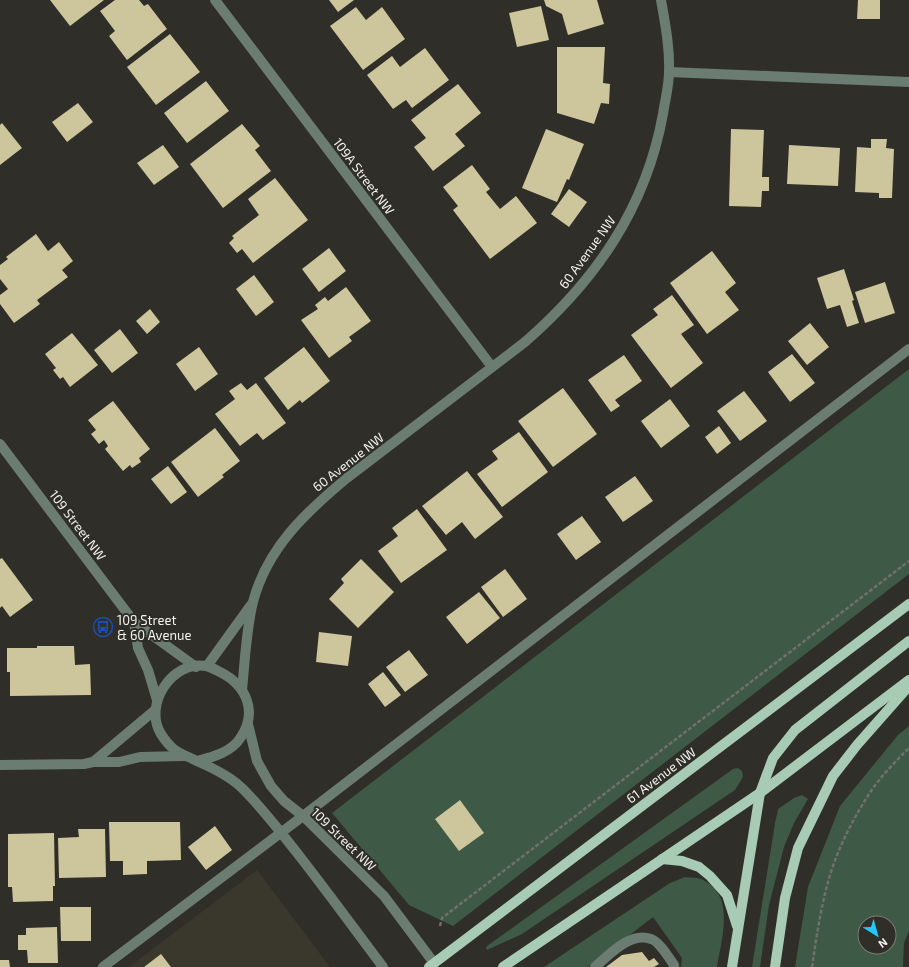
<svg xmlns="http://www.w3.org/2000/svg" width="909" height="967" viewBox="0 0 909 967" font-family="'Exo 2',sans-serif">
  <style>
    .built { fill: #3a382c }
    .green { fill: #3e5946; fill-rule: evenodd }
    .building { fill: #cdc59b }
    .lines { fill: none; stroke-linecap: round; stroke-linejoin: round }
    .path { stroke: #71706b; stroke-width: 2.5; stroke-dasharray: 4 2; stroke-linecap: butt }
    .minor { stroke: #6b7c72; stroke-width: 10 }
    .major { stroke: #a7cbb5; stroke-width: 10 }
    .labels { text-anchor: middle; stroke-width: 4; stroke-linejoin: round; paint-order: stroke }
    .street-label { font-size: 13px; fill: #f3f2ee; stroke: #2f2e28 }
    .poi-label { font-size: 13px; fill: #f3f2ee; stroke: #2f2e28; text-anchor: start }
  </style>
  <rect width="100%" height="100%" fill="#2f2e28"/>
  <path class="built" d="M257,870L330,967H129Z"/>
  <g class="green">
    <path d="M909,369V574L453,926L409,905L332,813Z"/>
    <path d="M909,726V931L904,943L903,967H795L808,887L840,806L898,735ZM865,923H889V947H865Z"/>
    <path d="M738,768L742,771L743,777L735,790L522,934L487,950L486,948L487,946L733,769Z"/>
    <path d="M802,795L808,799L794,823L784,847L769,905L760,967H752L775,823L778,809L794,798Z"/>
    <path d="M685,877C690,878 696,877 701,879C736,894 722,938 717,967H681L682,958L653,917L588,967H544L670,883Z"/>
  </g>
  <g class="building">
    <path d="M50,0H104L70,26Z"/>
    <path d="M115,0H139L144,6L148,4L167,29L127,60L109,36L115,31L100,11Z"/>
    <path d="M329,0H354L338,12Z"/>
    <path d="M544,0H597L604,24L568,35L562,14L546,6Z"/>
    <path d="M858,0H880V19H857Z"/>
    <path d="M541,6L549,40L517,47L509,13Z"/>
    <path d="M356,7L366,20L382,7L405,39L363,70L330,26Z"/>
    <path d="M170,34L200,72L156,105L127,67Z"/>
    <path d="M557,47H605L603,83L610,84L609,104L601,103L594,124L557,113Z"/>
    <path d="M425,48L449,80L412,108L406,100L393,109L367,75L392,56L400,67Z"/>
    <path d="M206,81L229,111L187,143L164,113Z"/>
    <path d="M458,84L481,113L455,134L465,146L433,171L414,147L426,138L411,120Z"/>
    <path d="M78,103L93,122L67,142L52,122Z"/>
    <path d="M2,123L22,148L0,165V125Z"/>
    <path d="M242,124L260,146L255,150L271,171L223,208L190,164Z"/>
    <path d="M546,129L584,144L569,180L567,179L557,202L522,188Z"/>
    <path d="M731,129L764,130L762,177H769V191H762L761,207L729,206Z"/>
    <path d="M871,139H887L886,148L894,149L892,198H879V193L855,192L857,147L871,148Z"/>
    <path d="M163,145L179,167L154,185L137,163Z"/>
    <path d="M789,145L840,148L838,186L787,184Z"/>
    <path d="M472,165L490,189L486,192L500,209L516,196L537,223L490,259L453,210L458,206L443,187Z"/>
    <path d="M275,178L308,220L253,263L242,249L237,253L229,243L234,238L232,236L259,215L248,199Z"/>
    <path d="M569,189L587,202L569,227L551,214Z"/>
    <path d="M36,234L48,251L59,242L73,261L62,270L68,277L37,300L40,304L14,323L0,304V295L8,289L0,279V265L8,259L6,257Z"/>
    <path d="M329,248L346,271L319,292L302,269Z"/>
    <path d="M712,251L736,283L725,292L739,310L707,334L670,283Z"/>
    <path d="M844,269L854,300L852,301L859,323L847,327L840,305L827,309L817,278Z"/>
    <path d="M254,275L274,302L256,316L236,289Z"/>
    <path d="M885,282L895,313L865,323L855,292Z"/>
    <path d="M346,287L371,321L349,337L352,341L329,358L301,320L318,309L315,305L325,297L328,301Z"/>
    <path d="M672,295L694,325L681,334L703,363L671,388L631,335L658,315L653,309Z"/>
    <path d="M150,309L160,322L147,334L136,321Z"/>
    <path d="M810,323L829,347L807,365L788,341Z"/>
    <path d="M120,329L138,353L112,373L94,350Z"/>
    <path d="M72,333L98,365L70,387L63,377L60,379L53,370L56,368L45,354Z"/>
    <path d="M199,347L218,374L195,391L176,364Z"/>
    <path d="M304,347L330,381L302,403L300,400L288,410L264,378Z"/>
    <path d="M792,354L815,383L790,402L768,372Z"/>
    <path d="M624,355L642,381L615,400L620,406L611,412L588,380Z"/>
    <path d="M241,383L247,390L256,383L286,423L263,440L257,433L240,446L215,414L235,399L229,391Z"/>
    <path d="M563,388L597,434L553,467L518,421Z"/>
    <path d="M744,391L767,421L740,441L717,411Z"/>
    <path d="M670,399L690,426L661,448L641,421Z"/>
    <path d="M113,401L150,449L139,458L141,462L132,468L130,465L123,471L105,449L108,446L104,440L99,444L91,434L96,430L88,420Z"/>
    <path d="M719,426L731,443L717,454L705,437Z"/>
    <path d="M215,428L240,461L222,475L224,477L198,497L171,462Z"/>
    <path d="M519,432L548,472L502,507L477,474L498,459L492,451Z"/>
    <path d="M168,466L187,492L171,504L151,479Z"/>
    <path d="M467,471L503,517L475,539L462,522L446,535L422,506Z"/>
    <path d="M635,476L653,501L623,522L605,497Z"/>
    <path d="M417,509L447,550L401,583L378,551L398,536L392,528Z"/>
    <path d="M582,516L601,542L576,560L557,534Z"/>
    <path d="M2,558L33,600L10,617L2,606L0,608V559Z"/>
    <path d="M361,559L394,592L358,628L329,599L344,583L341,579Z"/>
    <path d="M505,569L527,599L503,617L481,587Z"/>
    <path d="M479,592L500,618L467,644L446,617Z"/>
    <path d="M319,632L352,636L348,666L316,662Z"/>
    <path d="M37,646H74L75,665L90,664L91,695L10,696V672H7V648H37Z"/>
    <path d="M409,650L428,675L405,692L386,667Z"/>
    <path d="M383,672L401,695L385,707L368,684Z"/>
    <path d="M460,800L484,833L459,851L435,819Z"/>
    <path d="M109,822H180L181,860L147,861V874L123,875V861H110Z"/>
    <path d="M215,826L232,850L206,870L188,847Z"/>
    <path d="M78,829H105L106,877L59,878L58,838L79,837Z"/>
    <path d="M54,833L55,886H53V901L13,902L12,887H8V834Z"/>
    <path d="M60,907H91V941H61Z"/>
    <path d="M57,927L58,963H28L27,950H18V935H26V928Z"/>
    <path d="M642,952L649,961L654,958L659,964L654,967H606L622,955Z"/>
    <path d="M161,954L171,967H144Z"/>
    <path d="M0,960H9L10,967H0Z"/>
  </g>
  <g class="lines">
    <g class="path">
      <path d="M440,926L442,918L909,561"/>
      <path d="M812,967C816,940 820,912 827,886C835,854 851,822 869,794C880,777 895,762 909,748"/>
    </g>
    <g class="minor">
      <path d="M215,0L492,367"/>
      <path d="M669,72L909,82"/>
      <path d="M0,444L134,622L196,667"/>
      <path d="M134,622L138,648L148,670L157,700"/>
      <path d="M207,666L251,605"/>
      <path d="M242,690C245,661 246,630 253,602C267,548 306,512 347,478L525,342C596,280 646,208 663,114C665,100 669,86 669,72C670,48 665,23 661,0"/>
      <path d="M248,724L257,761L271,786L284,801L303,816L384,896L434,963"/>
      <path d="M197,761C213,757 232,752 241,737C258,711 246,685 220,672C216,670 211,667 206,666C172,660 143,705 161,734C173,753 181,753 199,762C215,769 231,777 243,789C264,810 283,835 301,858C329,894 356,931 383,967"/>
      <path d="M93,762L155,710"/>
      <path d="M0,765L84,764L93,762H119L140,757L184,756"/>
      <path d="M103,967L303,816L909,349"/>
      <path d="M595,967C609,955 630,931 651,939C659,941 669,958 674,965V967"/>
    </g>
    <g class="major">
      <path d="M662,859L682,861L699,867L710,876L727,895L737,926"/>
      <path d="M429,967L909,604"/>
      <path d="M503,967L760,793L909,680"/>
      <path d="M732,967L760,793L773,758L795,730L909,641"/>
      <path d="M775,967L785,898L798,848L833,776L857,745L909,686"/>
    </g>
  </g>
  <defs>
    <symbol id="bus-ring" viewBox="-11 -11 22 22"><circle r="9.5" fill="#2f2e28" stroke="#1a4fb4" stroke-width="1.5"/><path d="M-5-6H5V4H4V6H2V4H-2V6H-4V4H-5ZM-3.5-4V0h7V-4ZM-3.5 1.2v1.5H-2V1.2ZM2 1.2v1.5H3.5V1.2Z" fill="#1a4fb4"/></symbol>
  </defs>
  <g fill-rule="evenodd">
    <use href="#bus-ring" x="92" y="616" width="22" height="22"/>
  </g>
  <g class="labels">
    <g class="street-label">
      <text transform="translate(364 176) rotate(53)" y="5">109A Street NW</text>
      <text transform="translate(587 252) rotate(-54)" y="5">60 Avenue NW</text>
      <text transform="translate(348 462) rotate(-38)" y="5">60 Avenue NW</text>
      <text transform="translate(78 525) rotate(53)" y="5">109 Street NW</text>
      <text transform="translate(661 775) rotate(-37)" y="5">61 Avenue NW</text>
      <text transform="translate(344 839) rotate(44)" y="5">109 Street NW</text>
    </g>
    <g class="poi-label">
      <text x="117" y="625">109 Street<tspan x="117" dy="15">&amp; 60 Avenue</tspan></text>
    </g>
  </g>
  <g transform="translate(877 935) rotate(143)"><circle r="19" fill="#2f2e28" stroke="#7d7c77"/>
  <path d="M0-3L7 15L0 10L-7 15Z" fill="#21c9fd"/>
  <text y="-6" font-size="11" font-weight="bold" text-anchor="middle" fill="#f3f2ee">N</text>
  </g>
</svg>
